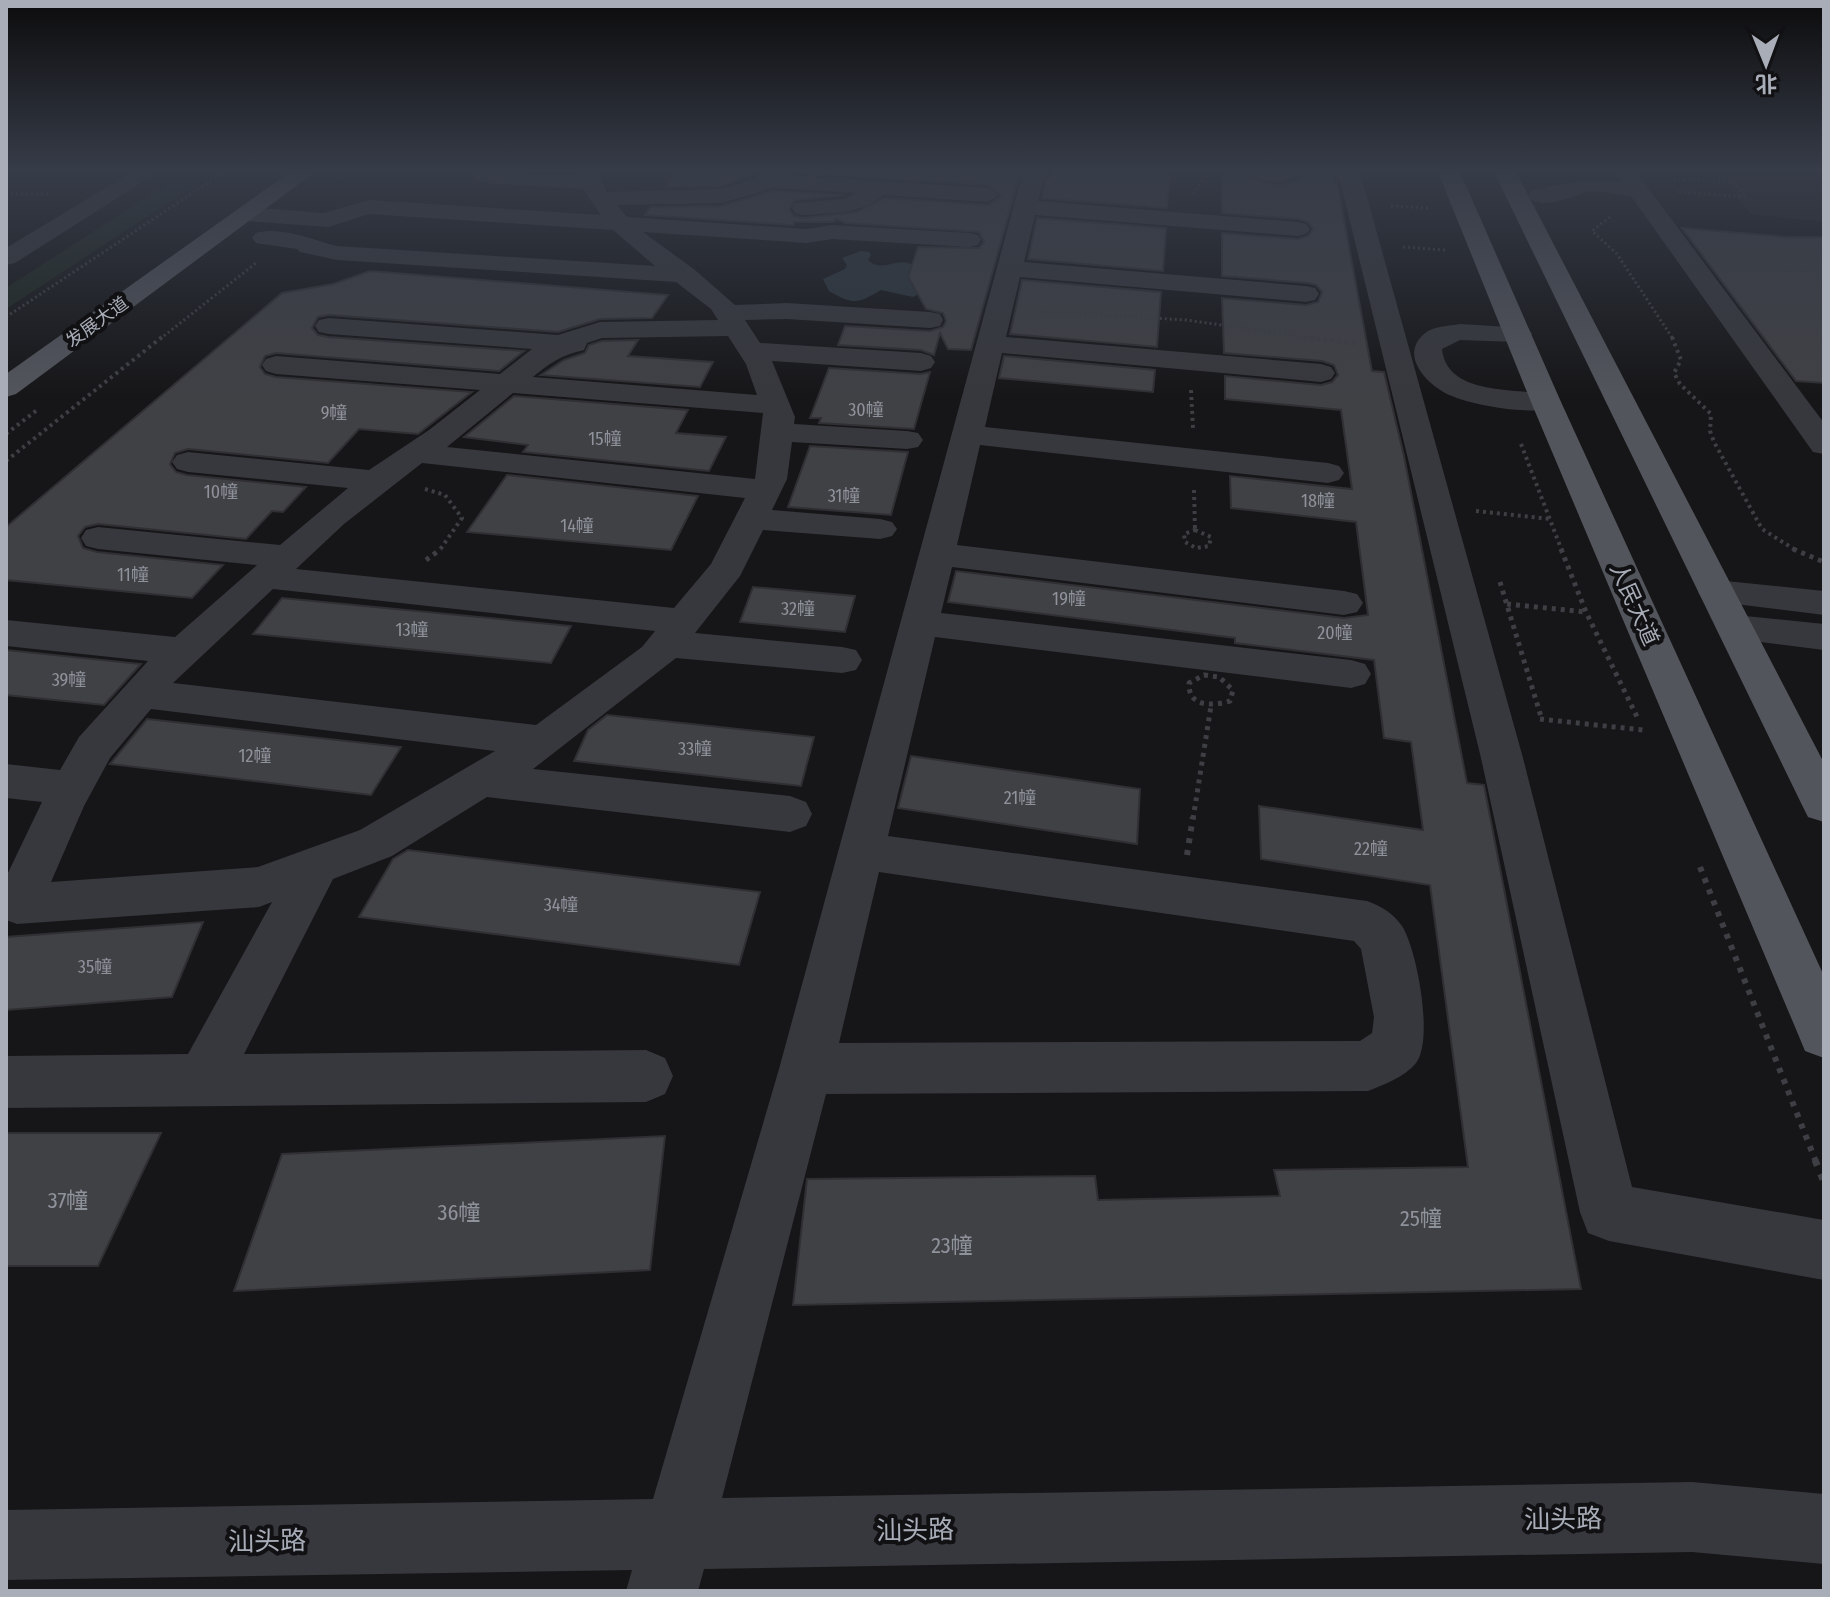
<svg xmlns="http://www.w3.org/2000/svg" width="1830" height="1597" viewBox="0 0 1830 1597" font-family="'Fira Sans Condensed','Noto Sans SC',sans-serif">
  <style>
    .built { fill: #222225 }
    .green { fill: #1e261f }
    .water { fill: #2c353c }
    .building { fill: #404145; stroke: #303034; stroke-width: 2 }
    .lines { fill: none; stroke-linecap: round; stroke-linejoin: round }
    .path-far4 { stroke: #3d3f44; stroke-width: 3; stroke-dasharray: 2 3; stroke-linecap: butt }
    .path-far3 { stroke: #3d3f44; stroke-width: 4; stroke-dasharray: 3 4; stroke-linecap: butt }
    .path-far2 { stroke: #3d3f44; stroke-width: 5; stroke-dasharray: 4 5; stroke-linecap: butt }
    .path-far1 { stroke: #3d3f44; stroke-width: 6; stroke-dasharray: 5 7; stroke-linecap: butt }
    .path { stroke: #3d3f44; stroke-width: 7; stroke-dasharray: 6 9; stroke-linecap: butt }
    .minor { fill: #37383d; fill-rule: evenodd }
    .major { fill: #53555c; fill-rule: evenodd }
    .labels { text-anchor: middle; stroke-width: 8; stroke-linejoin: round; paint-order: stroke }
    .far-street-label { font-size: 18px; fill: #a8adb8; stroke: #111113 }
    .number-label { font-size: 18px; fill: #8e929b }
    .street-label { font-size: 22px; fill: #a8adb8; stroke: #111113 }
    .near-number-label { font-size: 22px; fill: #8e929b }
    .near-street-label { font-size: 26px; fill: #a8adb8; stroke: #111113 }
  </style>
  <rect width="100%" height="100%" fill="#161618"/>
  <path class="built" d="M1718,172L1824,175V222L1751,214Z"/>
  <path class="green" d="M186,172H215L6,309V288Z"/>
  <path class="water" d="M861,251L869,252L871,255L868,260C883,274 897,256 913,265L919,294L913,297L881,290C858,303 855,306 829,291L823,279L845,269L847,265L842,258Z"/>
  <g class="building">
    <path d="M677,172H758L722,186L666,187Z"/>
    <path d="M792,172H947L1019,176L971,350L948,349L940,333L934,355L921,350L838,345L845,326L930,331L943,327L946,321L943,313L926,309L908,277L918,247L979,248L984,242L979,232L845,223L836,219L834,222H794L793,225L645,215L651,207L722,206L772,191L845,195L795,200L789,210L794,216L803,218L857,212L884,198L988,205L1002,196L988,185Z"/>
    <path d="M1053,172H1170L1167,208L1042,198L1047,178H1051Z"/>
    <path d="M1301,172H1333L1335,182H1337L1372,371L1384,372L1404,456L1467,783L1484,785L1581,1289L793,1305L807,1179L1095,1176L1098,1200L1280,1196L1274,1170L1468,1167L1430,885L1261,859L1259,806L1423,830L1411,742L1384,738L1374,660L1235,643V638L948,602L956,571L1344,618L1368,615L1356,522L1231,508L1230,476L1352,489L1341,410L1225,399V376L1321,385L1332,382L1338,375L1334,365L1322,361L1224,353L1222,298L1306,305L1318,302L1322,292L1316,285L1307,283L1222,276V233L1298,239L1308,236L1313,229L1308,222L1299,219L1222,213V174L1249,176L1265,183L1281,185L1299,180Z"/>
    <path d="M1037,218L1166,228L1163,271L1028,259Z"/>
    <path d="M1682,228L1788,237H1824V383L1796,381Z"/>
    <path d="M370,271L668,295L652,318L600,319L558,332L329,315L318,317L312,328L318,335L328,337L524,351L499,371L276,353L265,356L260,367L265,374L276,377L472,392L418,434L359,429L328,463L188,449L175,453L170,464L176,472L187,475L306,487L283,512L272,511L246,539L98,524L85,527L78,536L83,548L97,552L223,565L192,598L6,580V527L282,293L333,284Z"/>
    <path d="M1022,280L1161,292L1157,347L1010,334Z"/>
    <path d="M638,340L628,356L713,362L700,387L541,375L564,360L585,353L589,345L602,341Z"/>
    <path d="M1004,356L1155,370L1153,392L999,378Z"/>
    <path d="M829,368L921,374L930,372L914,429L819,423L821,418H810Z"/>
    <path d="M514,396L688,410L676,433L726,437L709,471L523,452L528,445L464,437Z"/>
    <path d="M810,446L908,452L891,515L788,507Z"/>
    <path d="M507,475L698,496L671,550L467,532Z"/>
    <path d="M753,587L855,596L845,632L740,622Z"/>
    <path d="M282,598L571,626L551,663L253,634Z"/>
    <path d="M6,650L141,664L104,705L6,695Z"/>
    <path d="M607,715L814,737L801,786L574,761L588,730Z"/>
    <path d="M147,719L401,747L371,795L110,764Z"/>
    <path d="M911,756L1140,789L1137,844L898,808Z"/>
    <path d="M408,850L760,892L739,965L359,917L393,859Z"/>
    <path d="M203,922L172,997L6,1010V937Z"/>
    <path d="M6,1133H161L98,1266H6Z"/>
    <path d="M665,1136L650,1270L234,1291L282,1154Z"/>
  </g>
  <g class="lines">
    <g class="path-far4">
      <path d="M336,179L345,172"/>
      <path d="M1668,179L1734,183L1746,197L1678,192"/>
      <path d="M6,194H51"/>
      <path d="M1193,194L1205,177L1204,172"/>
      <path d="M1391,206L1429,208"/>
      <path d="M1610,217L1592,231L1617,254L1673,339"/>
      <path d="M1403,247L1445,250"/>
      <path d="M1760,268L1824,272"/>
      <path d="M1035,311L1186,320L1320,339"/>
      <path d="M6,317L224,172"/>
      <path d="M160,339L256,263"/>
    </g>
    <g class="path-far3">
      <path d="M1303,337L1358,344"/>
      <path d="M1672,337L1681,360L1674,373L1680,384L1711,414L1710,431L1714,442L1762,529L1797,551"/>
      <path d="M1191,390L1193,428"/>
      <path d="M6,434L37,410"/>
      <path d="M1521,444L1562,551"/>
      <path d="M6,461L162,337"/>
      <path d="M425,489L445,495L462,518L439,551"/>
      <path d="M1194,490L1195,530"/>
      <path d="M1476,511L1551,519"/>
      <path d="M1195,530L1211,537L1209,546L1196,548L1185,542L1184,534Z"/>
    </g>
    <g class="path-far2">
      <path d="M1561,549L1586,612L1639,721"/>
      <path d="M1793,549L1824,562"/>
      <path d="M426,560L441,549"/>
      <path d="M1500,582L1542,720"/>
      <path d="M1507,604L1586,612"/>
      <path d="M1204,675L1219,677L1233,690L1230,701C1213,706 1188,708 1189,683Z"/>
      <path d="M1540,719L1643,730"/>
      <path d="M1193,819L1211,706"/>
    </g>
    <g class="path-far1">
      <path d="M1187,855L1193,817"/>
      <path d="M1700,867L1816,1162"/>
    </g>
    <path class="path" d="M1815,1160L1824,1182"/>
    <g class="minor">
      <path d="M132,172H158L15,263L6,265V248Z"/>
      <path d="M478,172L577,175L575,172H597L607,192L722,189L755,179L764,172H789L787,176L988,188L999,195L988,202L883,195C862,215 830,213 803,215L795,213L792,208L795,203L844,199L857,193L772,188L722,203L617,205L627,217L807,229L832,225L969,233L978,235L981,240L978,245L969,247L832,239L807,243L643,232L695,270L735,305L787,303L930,312L940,314L943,320L940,326L930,328L787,319L745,320L760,343L921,353L931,356L935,362L931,368L921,371L772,361L795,417L794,424L907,431L918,433L923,440L918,447L907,449L792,442L787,479L772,510L880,519L892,522L897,529L892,536L880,539L763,530L740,576L695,633L842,647L856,650L862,660L856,670L842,673L676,658L533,769L790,796L806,802L812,814L806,826L790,832L487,797L392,856L333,879L244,1054L646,1050L665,1058L673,1076L665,1094L646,1102L6,1108V1056L188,1054L272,902L259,907L17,924L6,920V877L42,802L6,798V764L60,770L79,737L148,661L6,646V620L175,637L257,565L98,549L86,546L81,538L86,530L98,527L280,545L348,488L188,472L177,469L172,462L177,455L188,452L369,470L429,430L480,390L276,374L266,371L262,365L266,359L276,356L500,374L532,349L329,334L319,332L315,326L319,320L329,318L558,335L600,322L718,320L711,309L676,282L337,260L300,252L297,249L256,243L252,238L256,233C284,226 311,240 337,246L655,266L613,230L369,214L328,227L246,221L238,219L234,214L238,209L246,207L324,213L369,200L601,215L583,189L486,183L478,181L475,176ZM728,336L746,364L757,395L533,377C551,362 562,355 584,350L587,343L602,338ZM513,393L763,413L755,479L447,447ZM422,463L745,498L711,564L674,608L296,569L344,524ZM273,589L655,631L642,647L536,725L173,683ZM151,709L495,751L360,830L258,867L51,882L84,806L110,758Z"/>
      <path d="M1023,172H1045L1038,201L1298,222L1306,224L1310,229L1306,234L1298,236L1035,215L1024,262L1306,286L1315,288L1319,294L1315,300L1306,302L1020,277L1006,337L1321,364L1331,367L1335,373L1331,379L1321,382L1002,353L985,427L1328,463L1339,466L1344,473L1339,480L1328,483L980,445L957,545L1344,591L1357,594L1363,603L1357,612L1344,615L952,567L941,613L1351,660L1365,664L1371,674L1365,684L1351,688L935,637L888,836L1367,901C1381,906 1393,913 1402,926C1417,949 1434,1040 1416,1063C1405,1077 1383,1085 1368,1091L826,1094L722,1498L1692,1482L1824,1494V1564L1692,1552L704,1569L698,1591H626L632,1570L6,1580V1510L653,1499L779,1069ZM879,872L1354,941L1361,949L1374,1017L1372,1033L1360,1041L839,1043Z"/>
      <path d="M1249,172H1297L1299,175C1289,186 1258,182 1249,172Z"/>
      <path d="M1338,172H1360L1523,758L1632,1187L1824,1220V1280L1609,1241L1588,1233L1580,1212L1481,758Z"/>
      <path d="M1615,172H1636L1824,423V454L1813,452L1631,196C1618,195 1600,190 1587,192C1571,196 1540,212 1528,196L1531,191C1564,183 1587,179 1621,182Z"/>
      <path d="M1460,324L1528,328L1532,334L1528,340L1518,342L1460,340L1442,349C1447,398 1521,387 1557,396L1561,402L1557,408C1529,415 1471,406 1445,393C1425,382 1400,355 1424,334C1433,326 1449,326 1460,324Z"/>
      <path d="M1716,580L1824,591V615L1703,600L1698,592L1703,584Z"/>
      <path d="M1735,615L1824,624V650L1722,637L1716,628L1722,619Z"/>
    </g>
    <g class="major">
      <path d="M290,172H315L16,394L6,397V374Z"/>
      <path d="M1438,172H1460L1561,402L1824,976V1058L1805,1051L1798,1034L1531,402Z"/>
      <path d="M1494,172H1516L1824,763V822L1808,817L1802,805Z"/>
    </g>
  </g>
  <linearGradient id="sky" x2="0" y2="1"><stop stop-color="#0c0c0d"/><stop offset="0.43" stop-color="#363c48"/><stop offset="1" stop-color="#363c48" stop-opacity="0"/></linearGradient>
  <rect width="1830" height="396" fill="url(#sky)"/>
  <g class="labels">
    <g class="far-street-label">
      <text transform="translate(97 322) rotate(-36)" y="6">发展大道</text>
    </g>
    <g class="number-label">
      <text x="866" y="416">30幢</text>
      <text x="334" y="419">9幢</text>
      <text x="605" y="445">15幢</text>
      <text x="221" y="498">10幢</text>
      <text x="844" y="502">31幢</text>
      <text x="1318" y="507">18幢</text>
      <text x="577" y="532">14幢</text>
      <text x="133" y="581">11幢</text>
      <text x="1069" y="605">19幢</text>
      <text x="798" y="615">32幢</text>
      <text x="412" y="636">13幢</text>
      <text x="1335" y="639">20幢</text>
      <text x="69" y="686">39幢</text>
      <text x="695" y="755">33幢</text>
      <text x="255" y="762">12幢</text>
      <text x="1020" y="804">21幢</text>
      <text x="1371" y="855">22幢</text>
      <text x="561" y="911">34幢</text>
      <text x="95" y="973">35幢</text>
    </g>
    <g class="street-label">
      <text transform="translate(1635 604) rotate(66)" y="8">人民大道</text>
    </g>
    <g class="near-number-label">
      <text x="68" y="1208">37幢</text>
      <text x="459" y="1220">36幢</text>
      <text x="1421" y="1226">25幢</text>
      <text x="952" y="1253">23幢</text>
    </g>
    <g class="near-street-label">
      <text transform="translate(1563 1519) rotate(-1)" y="9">汕头路</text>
      <text transform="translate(915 1530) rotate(-1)" y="9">汕头路</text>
      <text transform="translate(267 1541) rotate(-1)" y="9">汕头路</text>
    </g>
  </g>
  <rect width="1830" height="1597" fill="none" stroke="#a8adb8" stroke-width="16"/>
  <g transform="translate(1766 64) rotate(179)" stroke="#111113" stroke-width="6" paint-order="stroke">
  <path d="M0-6L14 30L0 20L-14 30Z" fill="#a8adb8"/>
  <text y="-12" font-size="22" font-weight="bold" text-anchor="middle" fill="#a8adb8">北</text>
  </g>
</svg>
